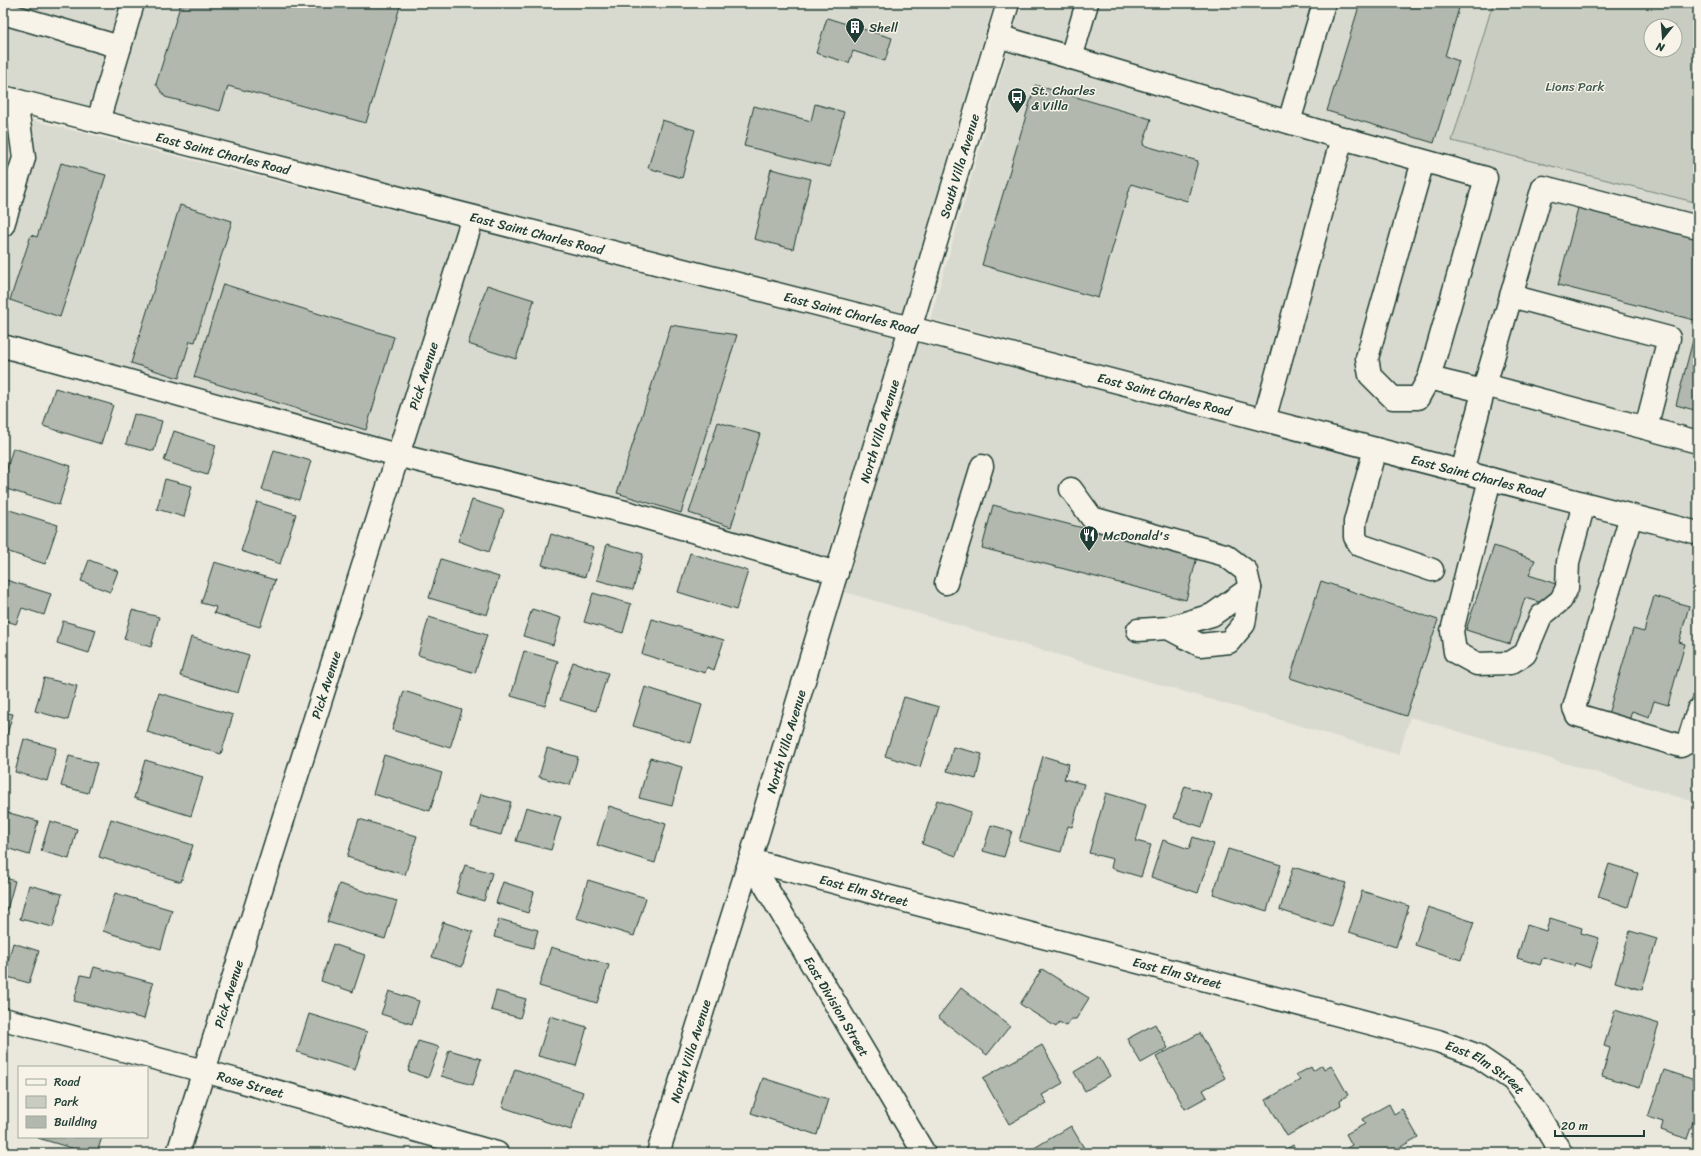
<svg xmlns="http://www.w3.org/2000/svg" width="1701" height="1156" viewBox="0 0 1701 1156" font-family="Sriracha,sans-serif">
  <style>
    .built { fill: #d9dacf }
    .green { fill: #c8ccc1; stroke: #74847a; fill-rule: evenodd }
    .building { fill: #b2b8ae; stroke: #1f3d34 }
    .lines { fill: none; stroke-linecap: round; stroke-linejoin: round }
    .minor-casing { stroke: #1f3d34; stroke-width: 25 }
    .major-casing { stroke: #1f3d34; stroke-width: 25 }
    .minor { stroke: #f7f3e8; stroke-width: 22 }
    .major { stroke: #f7f3e8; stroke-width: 22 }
    .labels { text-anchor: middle; stroke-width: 3; stroke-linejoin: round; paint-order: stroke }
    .poi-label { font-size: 13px; fill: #1f3d34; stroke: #f7f3e8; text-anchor: start }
    .park-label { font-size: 13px; fill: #415a50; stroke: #f7f3e8 }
    .street-label { font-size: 13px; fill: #1f3d34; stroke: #f7f3e8 }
  </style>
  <rect width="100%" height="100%" fill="#eae8dd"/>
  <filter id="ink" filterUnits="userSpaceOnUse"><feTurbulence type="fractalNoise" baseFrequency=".025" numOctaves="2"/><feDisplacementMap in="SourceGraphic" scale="8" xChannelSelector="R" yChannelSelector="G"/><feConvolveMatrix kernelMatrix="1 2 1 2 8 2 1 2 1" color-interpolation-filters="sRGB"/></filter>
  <g filter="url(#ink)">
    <g class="built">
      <path d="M3,3H120L90,106L3,84Z"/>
      <path d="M143,3H994L901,315L110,115Z"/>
      <path d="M1022,3H1493L1452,141L1698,203V522L930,319Z"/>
      <path d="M24,118L896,336L820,579L3,354V186Z"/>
      <path d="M915,341L1698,544V803L1410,717L1399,755L838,590Z"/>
    </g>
    <path class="green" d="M1493,3H1698V203L1452,141ZM1651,26H1675V50H1651Z"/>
    <g class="building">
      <path d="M181,3H401L366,123L228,86L220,111L165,97L156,84Z"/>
      <path d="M1360,3H1443L1459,8L1445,56L1459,61L1434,143L1327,111Z"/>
      <path d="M827,18L892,38L885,61L853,51L849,63L816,53Z"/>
      <path d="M1035,85L1151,119L1143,145L1198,161L1187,201L1131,184L1098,298L982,265Z"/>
      <path d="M815,104L844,112L830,167L744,146L754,106L811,121Z"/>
      <path d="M662,120L695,130L682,178L648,168Z"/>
      <path d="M61,163L106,175L60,317L10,300L31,235L37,237Z"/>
      <path d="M771,169L811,179L793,249L754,239Z"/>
      <path d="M180,205L232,221L195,342L190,341L179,378L131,363Z"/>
      <path d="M1578,208L1698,239V411L1676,405L1698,321L1558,285Z"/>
      <path d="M223,284L394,337L366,430L194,377Z"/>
      <path d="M487,285L534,300L516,359L468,344Z"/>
      <path d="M671,325L737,335L681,513L617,493Z"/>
      <path d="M55,388L113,405L101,444L43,426Z"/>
      <path d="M134,414L162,421L154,451L126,444Z"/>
      <path d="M718,422L760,434L731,527L689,513Z"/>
      <path d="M174,431L216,445L207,475L164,461Z"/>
      <path d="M13,448L71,466L59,505L3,488V482Z"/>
      <path d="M274,450L311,461L299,500L262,490Z"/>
      <path d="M165,479L192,486L184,517L157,509Z"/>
      <path d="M472,500L504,510L489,552L458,541Z"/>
      <path d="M257,502L296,514L280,564L241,551Z"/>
      <path d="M993,505L1197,557L1186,600L982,548Z"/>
      <path d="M3,508L58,525L45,564L3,550Z"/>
      <path d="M551,534L594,547L585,577L542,565Z"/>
      <path d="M607,544L643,554L633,590L597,580Z"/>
      <path d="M1494,546L1535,560L1529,575L1556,584L1549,605L1525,598L1510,644L1466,630Z"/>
      <path d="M690,553L748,571L736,610L678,592Z"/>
      <path d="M441,559L499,577L487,615L429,598Z"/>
      <path d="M89,560L118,571L110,592L81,581Z"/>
      <path d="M214,562L275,580L260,627L214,613L216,607L201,603Z"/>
      <path d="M3,579L51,594L44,615L22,608L16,624L3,620Z"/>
      <path d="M1321,581L1438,620L1406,716L1290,678Z"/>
      <path d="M593,593L631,604L623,633L584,622Z"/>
      <path d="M1654,596L1689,606L1679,642L1685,644L1668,705L1654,701L1649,717L1632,711L1627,727L1606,721L1633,629L1644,632Z"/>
      <path d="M532,609L561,618L553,645L523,636Z"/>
      <path d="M132,610L159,617L151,647L124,639Z"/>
      <path d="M429,617L487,635L475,673L418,655Z"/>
      <path d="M652,619L724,640L714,670L707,667L705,673L642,654Z"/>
      <path d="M63,621L96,630L89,653L57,643Z"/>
      <path d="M191,637L249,655L238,693L180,676Z"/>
      <path d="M524,651L558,661L545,706L511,696Z"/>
      <path d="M573,662L608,673L596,711L560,700Z"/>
      <path d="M44,678L77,686L68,720L35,711Z"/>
      <path d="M645,687L702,705L691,743L633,726Z"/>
      <path d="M404,691L462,710L450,748L392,730Z"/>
      <path d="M159,693L233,715L221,754L147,732Z"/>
      <path d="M904,697L939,707L920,767L885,756Z"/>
      <path d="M3,712L13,714L5,741H3Z"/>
      <path d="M24,739L56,748L47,781L15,772Z"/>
      <path d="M953,747L982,754L976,779L947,771Z"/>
      <path d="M547,748L578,757L570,785L539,777Z"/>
      <path d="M384,755L442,773L430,811L373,794Z"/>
      <path d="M69,756L97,763L88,793L61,786Z"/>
      <path d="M1043,756L1069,764L1064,779L1084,784L1072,827L1068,826L1061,852L1019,841Z"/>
      <path d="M650,758L682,767L672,806L639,798Z"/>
      <path d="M145,760L203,777L191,816L134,798Z"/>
      <path d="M1185,786L1212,795L1202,827L1174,818Z"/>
      <path d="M1106,793L1146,805L1136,841L1151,845L1141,877L1111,868L1113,859L1089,853Z"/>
      <path d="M481,794L511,802L501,835L471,827Z"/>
      <path d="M937,800L971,812L956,856L922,844Z"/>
      <path d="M609,806L666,824L655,863L597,845Z"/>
      <path d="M526,807L561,817L551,850L516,841Z"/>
      <path d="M6,812L38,821L29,855L3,847V823Z"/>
      <path d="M111,819L193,845L181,882L99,857Z"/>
      <path d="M359,819L417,836L405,875L347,857Z"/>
      <path d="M50,821L77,829L69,859L41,851Z"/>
      <path d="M991,825L1012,831L1004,857L983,851Z"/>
      <path d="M1193,837L1214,844L1198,893L1151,877L1163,840L1189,849Z"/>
      <path d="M1228,849L1281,865L1267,911L1213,894Z"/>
      <path d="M1609,864L1638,873L1628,907L1598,897Z"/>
      <path d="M465,865L492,873L484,901L456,893Z"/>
      <path d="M1293,867L1346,883L1332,927L1280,910Z"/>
      <path d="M3,877L15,881L7,910L3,909Z"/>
      <path d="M588,880L646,898L634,936L576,918Z"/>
      <path d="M503,882L534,892L528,913L496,903Z"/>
      <path d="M339,884L397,901L385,939L327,922Z"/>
      <path d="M29,885L62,894L53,927L20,919Z"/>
      <path d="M1362,891L1409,906L1396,947L1349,932Z"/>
      <path d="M115,893L172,910L161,949L103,931Z"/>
      <path d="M1428,907L1474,922L1461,960L1415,945Z"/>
      <path d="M1550,918L1582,928L1581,933L1599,938L1590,968L1575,963L1574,966L1543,957L1540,965L1517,958L1527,925L1546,931Z"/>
      <path d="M499,919L538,930L533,948L494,937Z"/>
      <path d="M443,922L473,932L462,967L432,957Z"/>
      <path d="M1630,931L1657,939L1642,990L1615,982Z"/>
      <path d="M13,943L39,951L29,983L4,976Z"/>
      <path d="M333,944L365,955L353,992L321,981Z"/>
      <path d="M551,947L609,965L597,1003L539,986Z"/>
      <path d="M94,967L153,983L144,1019L74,1001L81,975L91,977Z"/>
      <path d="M1042,969L1089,998L1076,1019H1071L1066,1026L1059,1022L1056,1027L1020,1004Z"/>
      <path d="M961,988L1010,1026L987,1055L938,1017Z"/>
      <path d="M389,991L419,1001L412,1024L381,1014Z"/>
      <path d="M496,991L526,999L520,1018L491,1010Z"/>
      <path d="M1615,1010L1659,1024L1640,1087L1602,1076L1610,1048L1604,1046Z"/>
      <path d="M309,1014L367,1032L355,1070L297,1052Z"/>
      <path d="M550,1016L587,1027L576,1066L538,1056Z"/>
      <path d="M1155,1024L1168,1048L1141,1063L1127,1039Z"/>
      <path d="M1200,1033L1225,1078L1203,1090L1207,1097L1185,1109L1156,1057Z"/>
      <path d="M418,1041L439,1047L428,1078L408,1071Z"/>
      <path d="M1042,1045L1063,1083L1042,1095L1047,1103L1009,1124L983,1078Z"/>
      <path d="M449,1050L481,1059L473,1085L441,1076Z"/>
      <path d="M1099,1057L1110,1076L1085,1091L1074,1072Z"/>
      <path d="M1322,1065L1324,1069L1331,1065L1348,1095L1340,1100L1341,1105L1287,1136L1266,1100L1300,1080L1296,1075L1311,1067L1313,1071Z"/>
      <path d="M515,1069L583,1092L571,1130L502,1107Z"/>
      <path d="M1664,1070L1698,1081V1108L1687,1139L1661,1130L1663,1122L1648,1117Z"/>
      <path d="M763,1078L828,1099L817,1135L751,1113Z"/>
      <path d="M1389,1104L1394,1114L1402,1109L1418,1137L1390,1153H1339L1352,1145L1346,1134L1365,1124L1362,1119Z"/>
      <path d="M1071,1126L1087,1153H1026Z"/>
      <path d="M102,1137L97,1153H88L38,1138Z"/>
      <path d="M1293,1145L1298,1153H1279Z"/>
    </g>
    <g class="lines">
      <defs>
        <g id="minor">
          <path d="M3,13L120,47"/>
          <path d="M998,36L1342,138L1264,420"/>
          <path d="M1071,58L1087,3"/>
          <path d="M98,121L133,3"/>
          <path d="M1289,122L1324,3"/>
          <path d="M1342,138L1486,178L1429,378L1418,398H1393L1370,375L1367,358L1423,161"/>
          <path d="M3,225L24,158L16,100"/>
          <path d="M1698,227L1543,187L1485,385L1698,442"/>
          <path d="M1511,296L1669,338L1646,428"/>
          <path d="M3,346L397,455L633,514L837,573"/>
          <path d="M1429,378L1483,391"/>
          <path d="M1375,449L1355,522V537L1360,545L1432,570"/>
          <path d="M1462,472L1485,385"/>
          <path d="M1490,479L1452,631L1455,652L1477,664L1510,663L1525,654L1541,616L1561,600L1567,588L1568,562L1584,504"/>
          <path d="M1071,489L1092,518L1225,555L1246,571L1250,588L1244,624L1229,642L1200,645L1168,628L1138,630"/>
          <path d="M1631,516L1574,708L1577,715L1681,746L1688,742L1698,710"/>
          <path d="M946,583L982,466"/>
          <path d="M1168,628L1212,615L1250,588"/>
          <path id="s1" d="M750,860L1438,1041L1476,1055L1513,1080L1537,1113L1561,1153"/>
          <path id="s2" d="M750,860L924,1153"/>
          <path id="s3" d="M3,1019L204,1071L497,1153"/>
          <path id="s4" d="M178,1153L473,217"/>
          <path id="s5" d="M658,1153L750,860L1008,3"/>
        </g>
        <g id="major">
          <path id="s6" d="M3,97L911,328L1698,533"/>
        </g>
      </defs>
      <use href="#minor" class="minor-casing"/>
      <use href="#major" class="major-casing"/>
      <use href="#minor" class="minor"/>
      <use href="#major" class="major"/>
    </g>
  </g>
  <defs>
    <symbol id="building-pin" viewBox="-11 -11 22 30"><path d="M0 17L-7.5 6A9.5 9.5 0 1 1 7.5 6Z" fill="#1f3d34" stroke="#f7f3e8"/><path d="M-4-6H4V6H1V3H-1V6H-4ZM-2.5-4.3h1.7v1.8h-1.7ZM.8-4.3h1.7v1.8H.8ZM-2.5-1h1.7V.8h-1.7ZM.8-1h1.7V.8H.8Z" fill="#fff"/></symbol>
    <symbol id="bus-pin" viewBox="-11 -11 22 30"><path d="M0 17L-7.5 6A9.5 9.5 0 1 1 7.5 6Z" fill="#1f3d34" stroke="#f7f3e8"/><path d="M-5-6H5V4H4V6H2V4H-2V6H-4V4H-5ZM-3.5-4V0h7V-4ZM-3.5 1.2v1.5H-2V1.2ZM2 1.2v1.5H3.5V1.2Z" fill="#fff"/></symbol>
    <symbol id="restaurant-pin" viewBox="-11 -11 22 30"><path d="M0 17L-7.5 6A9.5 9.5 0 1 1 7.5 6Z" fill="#1f3d34" stroke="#f7f3e8"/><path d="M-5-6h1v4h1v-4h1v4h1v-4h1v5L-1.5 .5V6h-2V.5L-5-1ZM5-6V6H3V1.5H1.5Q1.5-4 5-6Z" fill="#fff"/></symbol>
  </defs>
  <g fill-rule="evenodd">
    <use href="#building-pin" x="844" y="16" width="22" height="30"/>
    <use href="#bus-pin" x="1006" y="86" width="22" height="30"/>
    <use href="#restaurant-pin" x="1078" y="524" width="22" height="30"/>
  </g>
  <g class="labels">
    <g class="poi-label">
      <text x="869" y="32">Shell</text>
      <text x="1031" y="95">St. Charles<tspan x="1031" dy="15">&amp; Villa</tspan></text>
      <text x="1103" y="540">McDonald's</text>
    </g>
    <g class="park-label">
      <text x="1575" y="91">Lions Park</text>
    </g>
    <g class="street-label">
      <text dy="5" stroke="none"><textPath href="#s6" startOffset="227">East Saint Charles Road</textPath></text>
      <text dy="5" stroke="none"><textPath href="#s5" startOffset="1032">South Villa Avenue</textPath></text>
      <text dy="5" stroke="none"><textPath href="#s6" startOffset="551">East Saint Charles Road</textPath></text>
      <text dy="5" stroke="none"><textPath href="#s6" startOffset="875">East Saint Charles Road</textPath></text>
      <text dy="5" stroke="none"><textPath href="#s4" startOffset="815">Pick Avenue</textPath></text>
      <text dy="5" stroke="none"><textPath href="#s6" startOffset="1199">East Saint Charles Road</textPath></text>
      <text dy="5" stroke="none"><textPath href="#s5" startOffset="755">North Villa Avenue</textPath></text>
      <text dy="5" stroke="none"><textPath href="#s6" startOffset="1523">East Saint Charles Road</textPath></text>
      <text dy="5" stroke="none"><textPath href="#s4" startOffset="491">Pick Avenue</textPath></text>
      <text dy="5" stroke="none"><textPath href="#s5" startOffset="431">North Villa Avenue</textPath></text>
      <text dy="5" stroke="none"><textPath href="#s1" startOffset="118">East Elm Street</textPath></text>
      <text dy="5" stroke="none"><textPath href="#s1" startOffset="442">East Elm Street</textPath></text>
      <text dy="5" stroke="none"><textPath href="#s4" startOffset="167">Pick Avenue</textPath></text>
      <text dy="5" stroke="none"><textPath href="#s2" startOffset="170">East Division Street</textPath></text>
      <text dy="5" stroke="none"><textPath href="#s5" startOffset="107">North Villa Avenue</textPath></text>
      <text dy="5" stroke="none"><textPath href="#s1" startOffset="766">East Elm Street</textPath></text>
      <text dy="5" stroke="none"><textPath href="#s3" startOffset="256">Rose Street</textPath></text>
    </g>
  </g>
  <rect width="1701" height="1156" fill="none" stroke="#f7f3e8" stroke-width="16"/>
  <rect x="8" y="8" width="1685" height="1140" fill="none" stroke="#1f3d34" stroke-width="1.5" filter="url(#ink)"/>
  <rect x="18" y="1066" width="130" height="72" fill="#f7f3e8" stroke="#a1aaa0"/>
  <rect x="26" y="1079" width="20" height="6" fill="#f7f3e8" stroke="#a1aaa0"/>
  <text x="54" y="1086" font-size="12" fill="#1f3d34">Road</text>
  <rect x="26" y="1096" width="20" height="12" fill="#c8ccc1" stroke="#a1aaa0"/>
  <text x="54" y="1106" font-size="12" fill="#1f3d34">Park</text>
  <rect x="26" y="1116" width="20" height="12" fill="#b2b8ae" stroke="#a1aaa0"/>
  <text x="54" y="1126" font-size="12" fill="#1f3d34">Building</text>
  <g transform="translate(1663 38) rotate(197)"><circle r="19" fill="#f7f3e8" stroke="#a1aaa0"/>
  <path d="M0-3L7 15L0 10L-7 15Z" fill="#1f3d34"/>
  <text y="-6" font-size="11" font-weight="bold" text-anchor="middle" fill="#1f3d34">N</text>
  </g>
  <path d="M1555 1130v6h89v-6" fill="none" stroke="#1f3d34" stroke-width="2"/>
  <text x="1561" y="1130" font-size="12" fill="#1f3d34" stroke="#f7f3e8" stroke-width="3" paint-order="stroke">20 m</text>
</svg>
